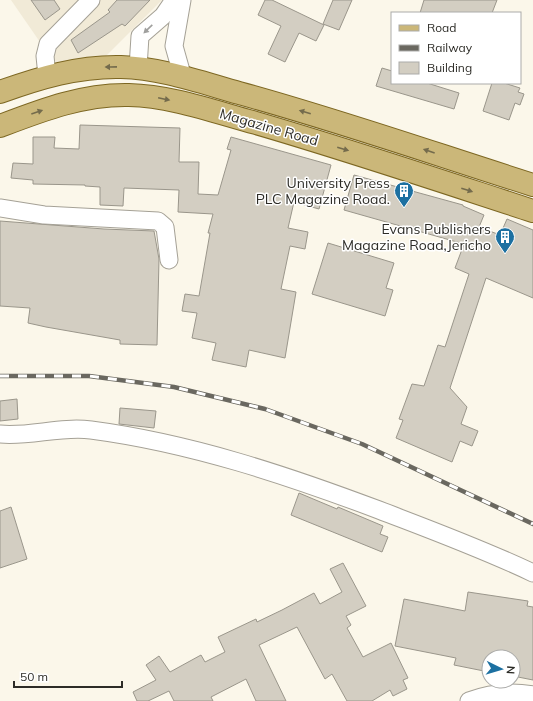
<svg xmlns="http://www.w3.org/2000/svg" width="533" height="701" viewBox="0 0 533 701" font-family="Mulish,sans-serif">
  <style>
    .built { fill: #f1ead7 }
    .building { fill: #d3cec2; stroke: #9a968b }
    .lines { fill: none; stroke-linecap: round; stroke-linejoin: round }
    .minor-casing { stroke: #a5a196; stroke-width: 19 }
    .major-casing { stroke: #7d6722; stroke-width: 24 }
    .minor { stroke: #fff; stroke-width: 17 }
    .major { stroke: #cbb779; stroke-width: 22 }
    .rail-casing { stroke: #6a6860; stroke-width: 4.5 }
    .rail { stroke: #fff; stroke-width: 3; stroke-dasharray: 9; stroke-linecap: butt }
    .oneway { fill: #a0a09e }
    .oneway2 { fill: #746b4c }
    .labels { text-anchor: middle; stroke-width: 3; stroke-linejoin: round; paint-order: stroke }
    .street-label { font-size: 14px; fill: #2d2c27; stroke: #fff }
    .poi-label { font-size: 14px; fill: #2d2c27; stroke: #fff; text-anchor: end }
  </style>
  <rect width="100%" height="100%" fill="#fbf7ea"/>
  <path class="built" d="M11,0H162L104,58L61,68L42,45Z"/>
  <g class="building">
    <path d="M31,0H54L60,9L45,20Z"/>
    <path d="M117,0H150L125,26L122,24L78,53L71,40L110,12L108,10Z"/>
    <path d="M265,0H272L324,25L316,41L299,33L285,62L268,54L281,26L258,15Z"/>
    <path d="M333,0H352L339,30L323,24Z"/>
    <path d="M424,0H497L492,13H420Z"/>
    <path d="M382,68L392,71V83H427L459,93L454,109L376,86Z"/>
    <path d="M492,83H504L520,88L518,92L524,94L520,105L515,103L509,120L483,111Z"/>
    <path d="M80,125L180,128L179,162H199L198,194L218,195L231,150L227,149L231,137L331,165L319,209L294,202L288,228L308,232L305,249L290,246L281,289L296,292L285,358L249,350L246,367L212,360L216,343L192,338L197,313L182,311L185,294L199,296L210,233H208L213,214L178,212L179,190L124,188L123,206L100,205V187L85,186V185L33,184V180L11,178L13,163L33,164V137H55L54,148L79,149Z"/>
    <path d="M354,175L463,205V206L484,215L479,227L500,235L507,219L533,230V298L486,278L450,388L467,407L461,424L478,431L472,446L460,441L452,462L396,438L403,420L399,419L412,384L424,386L438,345L445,347L469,274L455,268L464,244L344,210Z"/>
    <path d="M0,221L104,229L154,231L159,259L157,345L120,344V340L46,327L28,323L30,308L0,306Z"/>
    <path d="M328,243L394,263L386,288L393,290L385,316L312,294Z"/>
    <path d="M17,399L18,419L0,421V401Z"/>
    <path d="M120,408L156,411L154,428L119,424Z"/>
    <path d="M299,493L337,509L338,507L383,526L380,534L388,537L382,552L291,515Z"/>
    <path d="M11,507L27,559L0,568V511Z"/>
    <path d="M343,563L366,606L346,616L351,625L347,628L363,657L391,643L408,678L403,680L407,689L393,696L390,690L372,701H347L332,674L325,679L297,627L259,645L286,701H256L246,679L211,697L213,701H174L169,691L148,701H137L133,692L156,680L146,665L159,656L170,672L201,655L205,662L225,652L218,637L256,619L257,622L282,610L314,593L320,604L342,592L330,569Z"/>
    <path d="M468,592L528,601L527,606L533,607V680L513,676V657H489V672L454,665L456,658L395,646L404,599L465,611Z"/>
  </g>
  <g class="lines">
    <defs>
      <g id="minor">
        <path d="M182,0L174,46L183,78"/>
        <path d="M138,68L140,36L163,16L174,0"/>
        <path d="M47,76L45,56L48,44L91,0"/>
        <path d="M0,208L44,215L158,221L165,227L169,260"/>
        <path d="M0,434C30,437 60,426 91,430C190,443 286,475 379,510C431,530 483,549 533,573"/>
        <path d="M469,701C490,693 511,691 533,695"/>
      </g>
      <g id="major">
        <path d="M0,92C39,78 78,66 121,67C161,68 200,82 239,93C338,120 435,154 533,185"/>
        <path d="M0,126C42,110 83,94 129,95C172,96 215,112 256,123C349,150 441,181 533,211"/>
      </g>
    </defs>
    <use href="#minor" class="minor-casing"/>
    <use href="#major" class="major-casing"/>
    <use href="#minor" class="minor"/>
    <use href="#major" class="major"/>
    <defs>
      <path id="rail" d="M0,376H89L174,387L265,409L362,444L533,524"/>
    </defs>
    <use href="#rail" class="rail-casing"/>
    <use href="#rail" class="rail"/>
  </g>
  <defs><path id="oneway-solid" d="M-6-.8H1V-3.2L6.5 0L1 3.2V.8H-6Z"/></defs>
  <use class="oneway" href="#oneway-solid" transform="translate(148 29) rotate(136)"/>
  <g class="oneway2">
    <use href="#oneway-solid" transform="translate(111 67) rotate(179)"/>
    <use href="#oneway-solid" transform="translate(164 99) rotate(12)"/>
    <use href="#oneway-solid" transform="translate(37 112) rotate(-19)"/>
    <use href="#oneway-solid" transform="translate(305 112) rotate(-164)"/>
    <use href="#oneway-solid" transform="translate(343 149) rotate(16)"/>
    <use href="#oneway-solid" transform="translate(429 151) rotate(-161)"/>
    <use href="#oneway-solid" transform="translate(467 190) rotate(18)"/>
  </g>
  <defs>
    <symbol id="building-pin" viewBox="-11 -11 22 30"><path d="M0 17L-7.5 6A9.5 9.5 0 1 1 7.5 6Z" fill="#1c70a1" stroke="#fff"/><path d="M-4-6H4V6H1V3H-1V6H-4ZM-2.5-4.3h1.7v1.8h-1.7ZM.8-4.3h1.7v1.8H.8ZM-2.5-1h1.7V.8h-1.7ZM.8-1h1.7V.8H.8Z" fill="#fff"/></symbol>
  </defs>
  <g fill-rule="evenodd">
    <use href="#building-pin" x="393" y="180" width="22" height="30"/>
    <use href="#building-pin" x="494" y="226" width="22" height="30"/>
  </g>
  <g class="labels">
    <g class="street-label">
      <text transform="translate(269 127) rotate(16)" y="5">Magazine Road</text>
    </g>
    <g class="poi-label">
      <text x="390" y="188">University Press<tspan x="390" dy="16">PLC Magazine Road.</tspan></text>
      <text x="491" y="234">Evans Publishers<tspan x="491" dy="16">Magazine Road,Jericho</tspan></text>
    </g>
  </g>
  <rect x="391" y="12" width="130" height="72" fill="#ffffff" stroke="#ababa9"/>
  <rect x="399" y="25" width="20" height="6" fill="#cbb779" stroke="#ababa9"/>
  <text x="427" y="32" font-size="12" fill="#2d2c27">Road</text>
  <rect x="399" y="45" width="20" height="6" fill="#6a6860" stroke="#ababa9"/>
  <text x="427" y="52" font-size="12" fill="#2d2c27">Railway</text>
  <rect x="399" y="62" width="20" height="12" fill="#d3cec2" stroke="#ababa9"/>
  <text x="427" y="72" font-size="12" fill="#2d2c27">Building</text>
  <g transform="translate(501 669) rotate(95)"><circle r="19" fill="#ffffff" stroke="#ababa9"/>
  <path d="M0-3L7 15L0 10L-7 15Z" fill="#1c70a1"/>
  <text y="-6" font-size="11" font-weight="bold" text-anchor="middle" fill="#2d2c27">N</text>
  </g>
  <path d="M14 681v6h108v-6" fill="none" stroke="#2d2c27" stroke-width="2"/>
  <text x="20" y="681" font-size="12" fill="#2d2c27" stroke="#ffffff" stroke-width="3" paint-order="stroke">50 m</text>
</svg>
